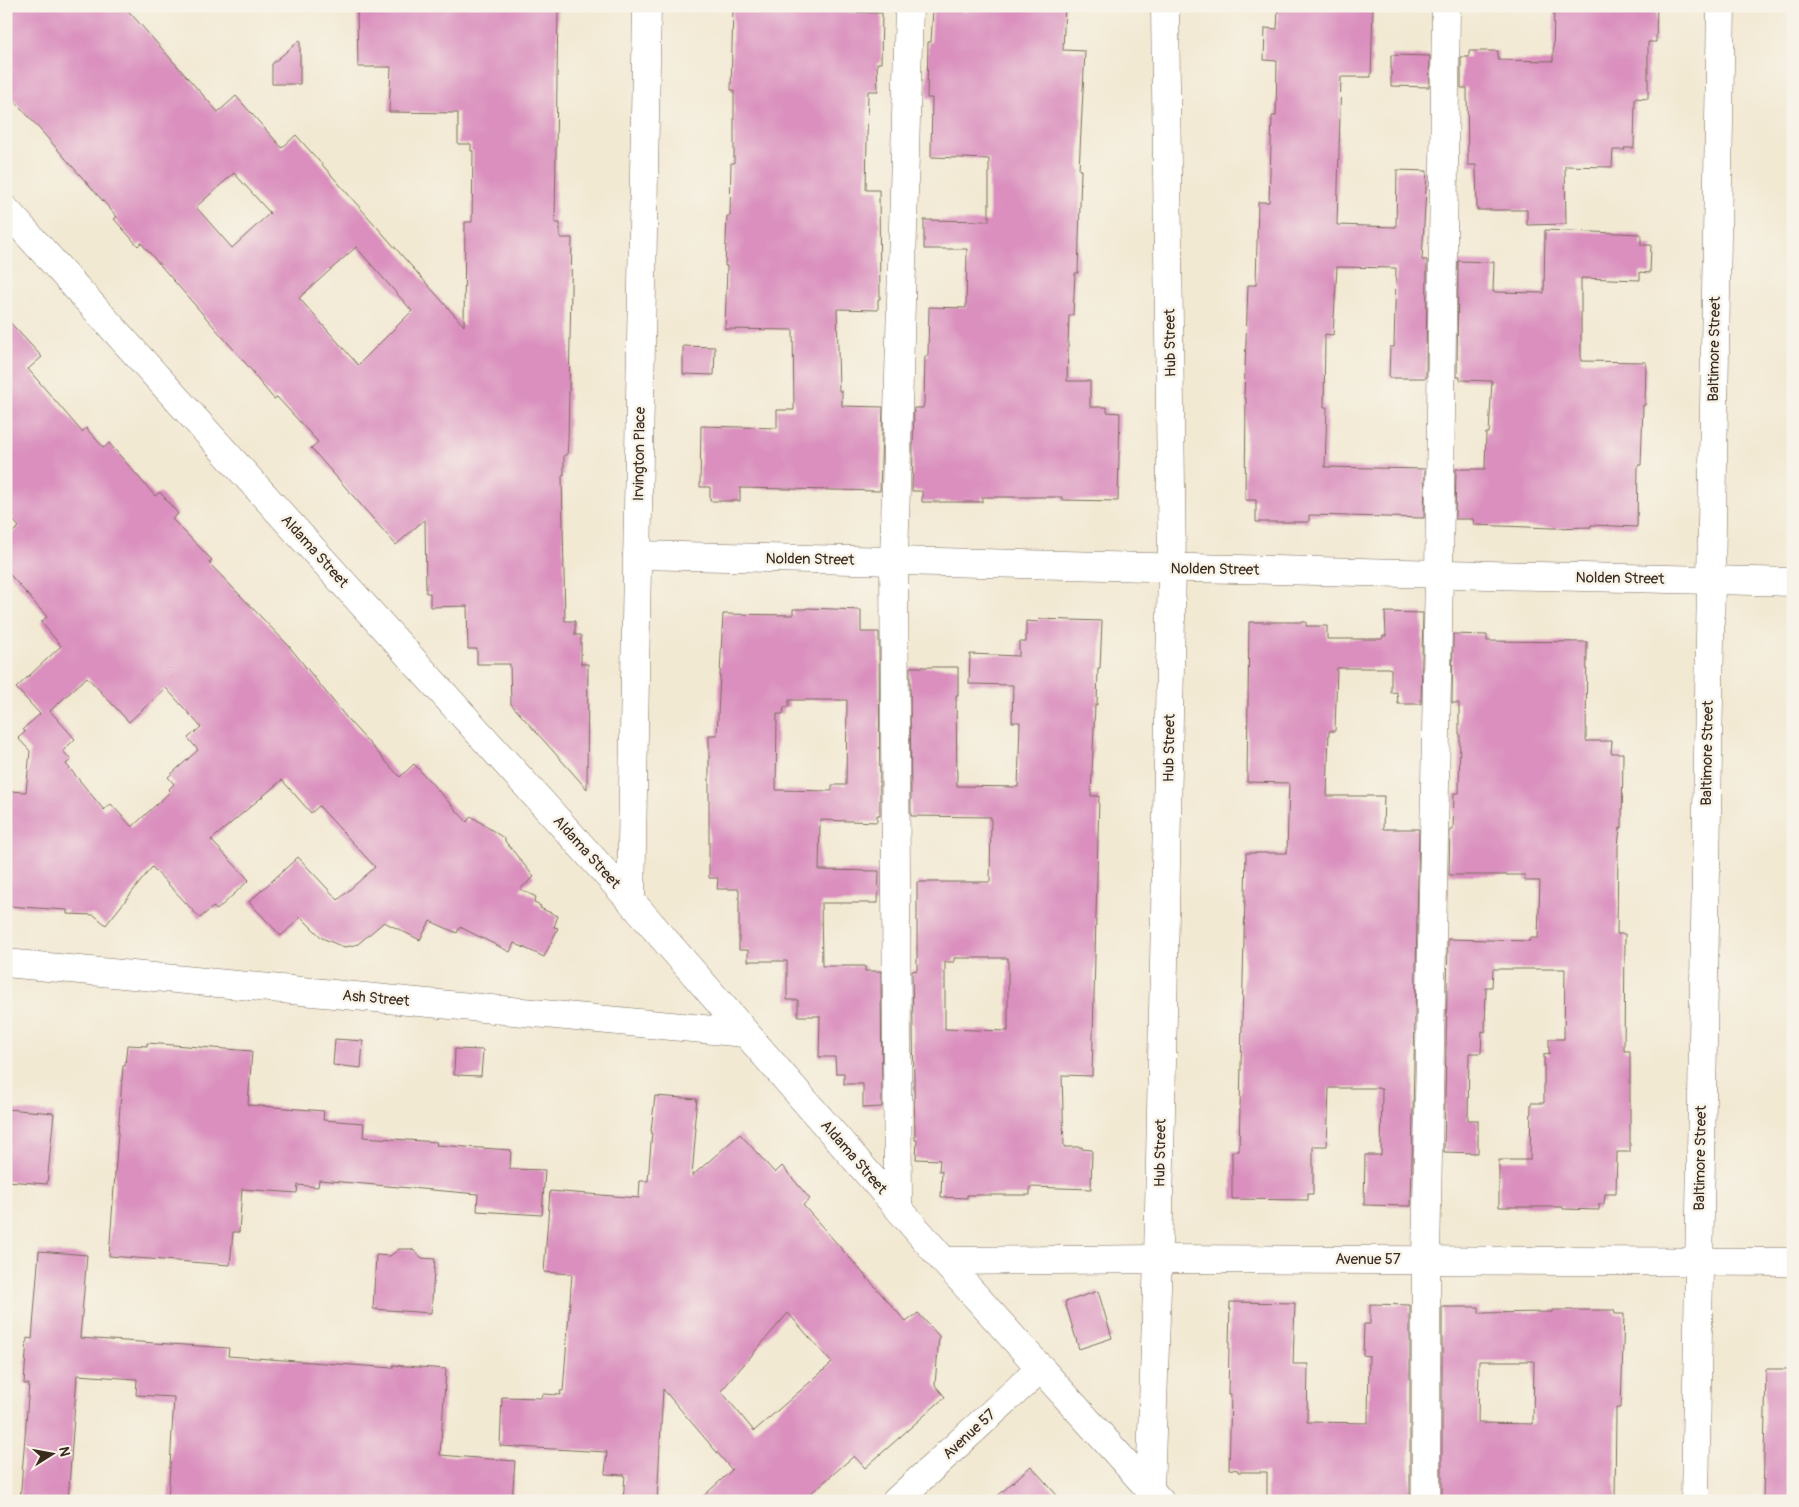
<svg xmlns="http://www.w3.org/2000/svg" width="1799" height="1507" viewBox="0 0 1799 1507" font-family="Pangolin,sans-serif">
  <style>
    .building { fill: #da8fbe; fill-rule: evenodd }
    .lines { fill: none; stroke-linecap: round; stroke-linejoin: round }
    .minor-casing { stroke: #7b6d5d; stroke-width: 29 }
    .minor { stroke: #fff; stroke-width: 28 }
    .labels { text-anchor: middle; stroke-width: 5; stroke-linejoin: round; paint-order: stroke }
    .street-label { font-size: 15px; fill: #3b2a1e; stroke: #f7f3e8 }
  </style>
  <rect width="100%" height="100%" fill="#f7f3e8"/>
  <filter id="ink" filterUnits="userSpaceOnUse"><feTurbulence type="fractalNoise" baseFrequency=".02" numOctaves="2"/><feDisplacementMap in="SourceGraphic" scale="10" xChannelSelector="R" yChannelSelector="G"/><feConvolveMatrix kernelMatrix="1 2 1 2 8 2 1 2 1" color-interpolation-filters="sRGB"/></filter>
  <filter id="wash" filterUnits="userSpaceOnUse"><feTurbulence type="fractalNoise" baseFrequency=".0096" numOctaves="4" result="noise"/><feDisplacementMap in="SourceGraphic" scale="20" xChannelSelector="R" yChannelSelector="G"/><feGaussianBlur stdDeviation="1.12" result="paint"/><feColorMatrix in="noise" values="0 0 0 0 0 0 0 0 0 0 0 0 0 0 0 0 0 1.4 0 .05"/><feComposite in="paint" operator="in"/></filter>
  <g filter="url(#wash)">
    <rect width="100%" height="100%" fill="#f2e9d3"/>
    <g id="blocks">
      <g class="building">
        <path d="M6,6H124L218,112L236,96L282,148L296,135L464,326L465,222H472L473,151H471V144H458V113L389,112L391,67H358L357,6H558L555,223H560V238H572L568,442L567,455H564V475H562L565,621H575V635H581V664H588L587,789L511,704L510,664H477V649H468L467,606L430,607V593H426L425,519L396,545L311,448L318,442L277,397L274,399L253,374L254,373L141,243L138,246L114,219L117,217L6,91ZM234,173L270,213L232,248L196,207ZM356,247L412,311L358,365L299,298Z"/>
        <path d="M733,6H838L837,12L882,13L881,63H877L878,91H868L866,190H879L880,299H878V310L837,309L839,391H842V406L883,407L880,491L740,488V501H710V487H700L701,426L777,428V410H794L793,330L725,329L727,266H725L727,216H730L731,163H734V90H731Z"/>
        <path d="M966,6H1065L1063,50L1085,51L1079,170H1081L1078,273H1075L1073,315H1069L1067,381H1090V407H1107V412L1120,413L1118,501L1062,500V497H982V502H922V491H912L914,408H923L924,403L925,356H928L929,307L966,308L967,249H924V220L989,221V159L931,157L932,98H927L928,42H931L933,9L966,11Z"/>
        <path d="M1307,6H1373L1371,77H1341L1337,225L1396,227L1397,170L1427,171L1422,260H1427L1426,378H1389L1390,347H1394L1396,268L1337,267L1333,335L1325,334L1324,407H1327L1325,467L1425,469L1424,518L1309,515V522H1256V500H1245L1246,398H1244L1248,285H1256L1258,202H1269L1272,116H1276L1277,61L1264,60L1265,28L1277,29L1278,8L1307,9Z"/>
        <path d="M1554,6H1657L1656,42H1648V99L1635,98L1634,148H1624L1625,150H1613L1612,167L1565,166L1566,224L1527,225V210H1477L1476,165H1468L1467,88H1461V57H1469V51H1498V60L1553,61Z"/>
        <path d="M300,40V84H272V64Z"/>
        <path d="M1391,55L1430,56L1429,87L1391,86Z"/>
        <path d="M1545,230L1641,234V245H1651L1650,273L1640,272V280L1581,278V361L1646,362L1645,405H1643L1641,465H1638L1637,527L1591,525V527L1553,528L1474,525L1473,519H1455L1456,469H1485L1486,433H1489L1492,381L1460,380V377H1457L1458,261L1494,262L1493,292L1544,293Z"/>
        <path d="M6,318L42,357L28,369L82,432L86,428L104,448L109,443L155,496L160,492L178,514L172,519L212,560L209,563L288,645L350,722L400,777L414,764L467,822L471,816L505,839V841L534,877L520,889L536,897L534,903L541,906L540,908L558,916L554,927L558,928L544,957L514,943L510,952L460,927L457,933L430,921L420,940L384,922L358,944L346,947L341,946L322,938L301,917L281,936L249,902L298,857L338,900L375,867L319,806L311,813L282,780L211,840L249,880L217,910L213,907L200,918L152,867L106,925L94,915L67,914V910L6,906V797L8,798L9,791L26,792L30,751L18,738L25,732L23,729L40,714L16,688L61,646L41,622L47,617L6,570V537L19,527L6,512ZM87,677L129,722L166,688L201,727L188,738L198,750L168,777L174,784L168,790L170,792L132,827L111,804L104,810L66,764L71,760L63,751L75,739L50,711Z"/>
        <path d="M683,346L715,347L714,375L683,374Z"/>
        <path d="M806,608L861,610V632H879L880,815H877V822L820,820L819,870L879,871L878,903H821L822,966H865V971H881L882,1107L863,1108V1084H844V1073H836L835,1057H819L820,1016H798V1000H787V961H748V950H739V889H717L718,878H709V735H717L723,614L793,615V609H806ZM789,700H847L846,785H832V791L776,790L777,714H783L784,707H789Z"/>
        <path d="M1385,612L1423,613L1421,704H1398L1397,692L1391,693V669L1388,668H1337L1335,731H1329L1327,796H1384L1383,829H1419L1411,1206L1364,1205L1365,1155H1381L1382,1089H1379V1088H1329L1327,1146H1313V1194H1308V1200L1232,1199V1151H1239L1246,853H1287L1289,783L1247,782L1249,622H1306V626H1327V639H1382L1383,636H1386Z"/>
        <path d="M1039,619L1102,621L1100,668H1098L1097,705H1095L1091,796H1099L1092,1076L1062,1075L1064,1147H1082V1149L1092,1150L1091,1189L1030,1187V1195H967V1198L941,1197L942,1171H939L940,1160L916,1159L917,1140H915L912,971L917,970V882H990L991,817L911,816L910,667H958V695H956L957,786L1018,787L1020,722H1012L1013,685L969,684L970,654L1019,656V642H1026V621L1038,622ZM954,958H1008V1031L945,1029V962H954Z"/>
        <path d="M1453,634L1487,635V641L1587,642L1586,741H1612L1611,753H1623L1622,828H1620L1618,846L1617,934H1625L1624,1051H1630V1152H1617L1616,1194H1605L1604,1204H1599V1210L1563,1209V1207H1499V1160H1530L1531,1103H1544V1054L1549,1055V1039H1564L1565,969H1493L1492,987H1486L1485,1032L1482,1031L1481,1053H1469L1468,1120H1478V1153L1444,1152L1448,939L1530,941V938H1538L1540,881H1525V875H1449L1450,830H1453L1454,793H1459L1460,734H1459V703H1452Z"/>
        <path d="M335,1039L363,1041L361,1068L333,1065Z"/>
        <path d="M147,1043L252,1051L248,1105L324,1111L323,1120L364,1123L363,1137L437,1142L436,1145L511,1150L510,1169L545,1170L542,1215L477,1211L478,1194L319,1180L318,1187L298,1185L297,1193L242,1189L239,1232H233L230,1265L109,1256L123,1066H125L127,1045L147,1046Z"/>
        <path d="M455,1049L483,1050L481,1076L454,1075Z"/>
        <path d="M655,1096L697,1099L694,1128H696L692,1176L740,1134L775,1173L782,1166L810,1199L803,1205L906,1322L918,1313L939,1336L935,1385L945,1397L865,1468L854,1456L802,1501H698L732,1470L663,1389L657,1501H623L625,1475L605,1474L607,1452L500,1446L502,1397L542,1398L543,1394L561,1395L560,1391H563L572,1274L544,1272L550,1191L639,1198L640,1181H648L652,1131H651ZM788,1313L832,1363L754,1431L721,1391Z"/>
        <path d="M6,1109L54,1113L47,1184L6,1181Z"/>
        <path d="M399,1249H412L422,1258L435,1259L431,1313L373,1309L376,1255L390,1256Z"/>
        <path d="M39,1251L87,1255L80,1338L229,1348L228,1356L393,1368V1365L446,1369L440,1455L515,1461L512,1501H168L174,1397L136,1395L137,1379L77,1375L68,1501H20L29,1384H24L27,1338L32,1339Z"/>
        <path d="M1098,1291L1112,1338L1079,1349L1065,1302Z"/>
        <path d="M1230,1302L1295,1303L1293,1364H1308L1307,1422L1368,1423L1369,1356L1363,1355L1364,1324H1370V1304L1410,1305V1501H1267V1472H1238V1470L1229,1469L1231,1394H1228Z"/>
        <path d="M1442,1307H1479V1313L1552,1312V1310H1614L1615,1314H1624L1621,1408H1616L1615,1501H1442ZM1479,1361H1534L1533,1424L1478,1423Z"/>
        <path d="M1766,1369H1793V1501H1763Z"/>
        <path d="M1031,1466L1062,1501H992Z"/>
      </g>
    </g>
  </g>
  <g filter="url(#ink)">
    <use href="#blocks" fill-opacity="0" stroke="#7b6d5d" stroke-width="1"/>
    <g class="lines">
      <defs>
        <g id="minor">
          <path d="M6,210L631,901L944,1261L1160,1501"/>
          <path d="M637,555L1793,582"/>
          <path d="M631,901L647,6"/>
          <path d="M6,963L745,1033"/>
          <path d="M898,1207L894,561L909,6"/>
          <path d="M944,1261L1158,1259L1793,1262"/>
          <path d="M1150,1490L1158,1259L1172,568L1165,6"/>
          <path d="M896,1501L1041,1368"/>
          <path d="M1426,1501V1259L1439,574L1446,6"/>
          <path d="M1695,1501L1721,6"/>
        </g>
      </defs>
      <use href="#minor" class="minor-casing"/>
      <use href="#minor" class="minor"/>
    </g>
  </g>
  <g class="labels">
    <g class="street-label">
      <text transform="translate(1170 343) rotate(-91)" y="5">Hub Street</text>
      <text transform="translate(1714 349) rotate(-89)" y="5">Baltimore Street</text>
      <text transform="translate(639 454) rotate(-89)" y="5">Irvington Place</text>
      <text transform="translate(315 551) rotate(48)" y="5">Aldama Street</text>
      <text transform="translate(810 559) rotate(1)" y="5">Nolden Street</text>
      <text transform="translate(1215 569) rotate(1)" y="5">Nolden Street</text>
      <text transform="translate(1620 578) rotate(1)" y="5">Nolden Street</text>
      <text transform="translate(1169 748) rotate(-89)" y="5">Hub Street</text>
      <text transform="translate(1707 753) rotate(-89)" y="5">Baltimore Street</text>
      <text transform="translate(587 852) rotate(48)" y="5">Aldama Street</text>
      <text transform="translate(376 998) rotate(5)" y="5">Ash Street</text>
      <text transform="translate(1160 1153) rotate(-89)" y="5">Hub Street</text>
      <text transform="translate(854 1157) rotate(49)" y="5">Aldama Street</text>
      <text transform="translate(1700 1158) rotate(-89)" y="5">Baltimore Street</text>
      <text x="1368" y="1264">Avenue 57</text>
      <text transform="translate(969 1434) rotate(-43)" y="5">Avenue 57</text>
    </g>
  </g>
  <rect width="1799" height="1507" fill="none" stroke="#f7f3e8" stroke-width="25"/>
  <g transform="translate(52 1454) rotate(79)" stroke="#f7f3e8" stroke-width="4" paint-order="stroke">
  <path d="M0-4L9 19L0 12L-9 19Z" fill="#3b2a1e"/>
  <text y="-8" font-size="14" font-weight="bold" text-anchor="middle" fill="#3b2a1e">N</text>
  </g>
</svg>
